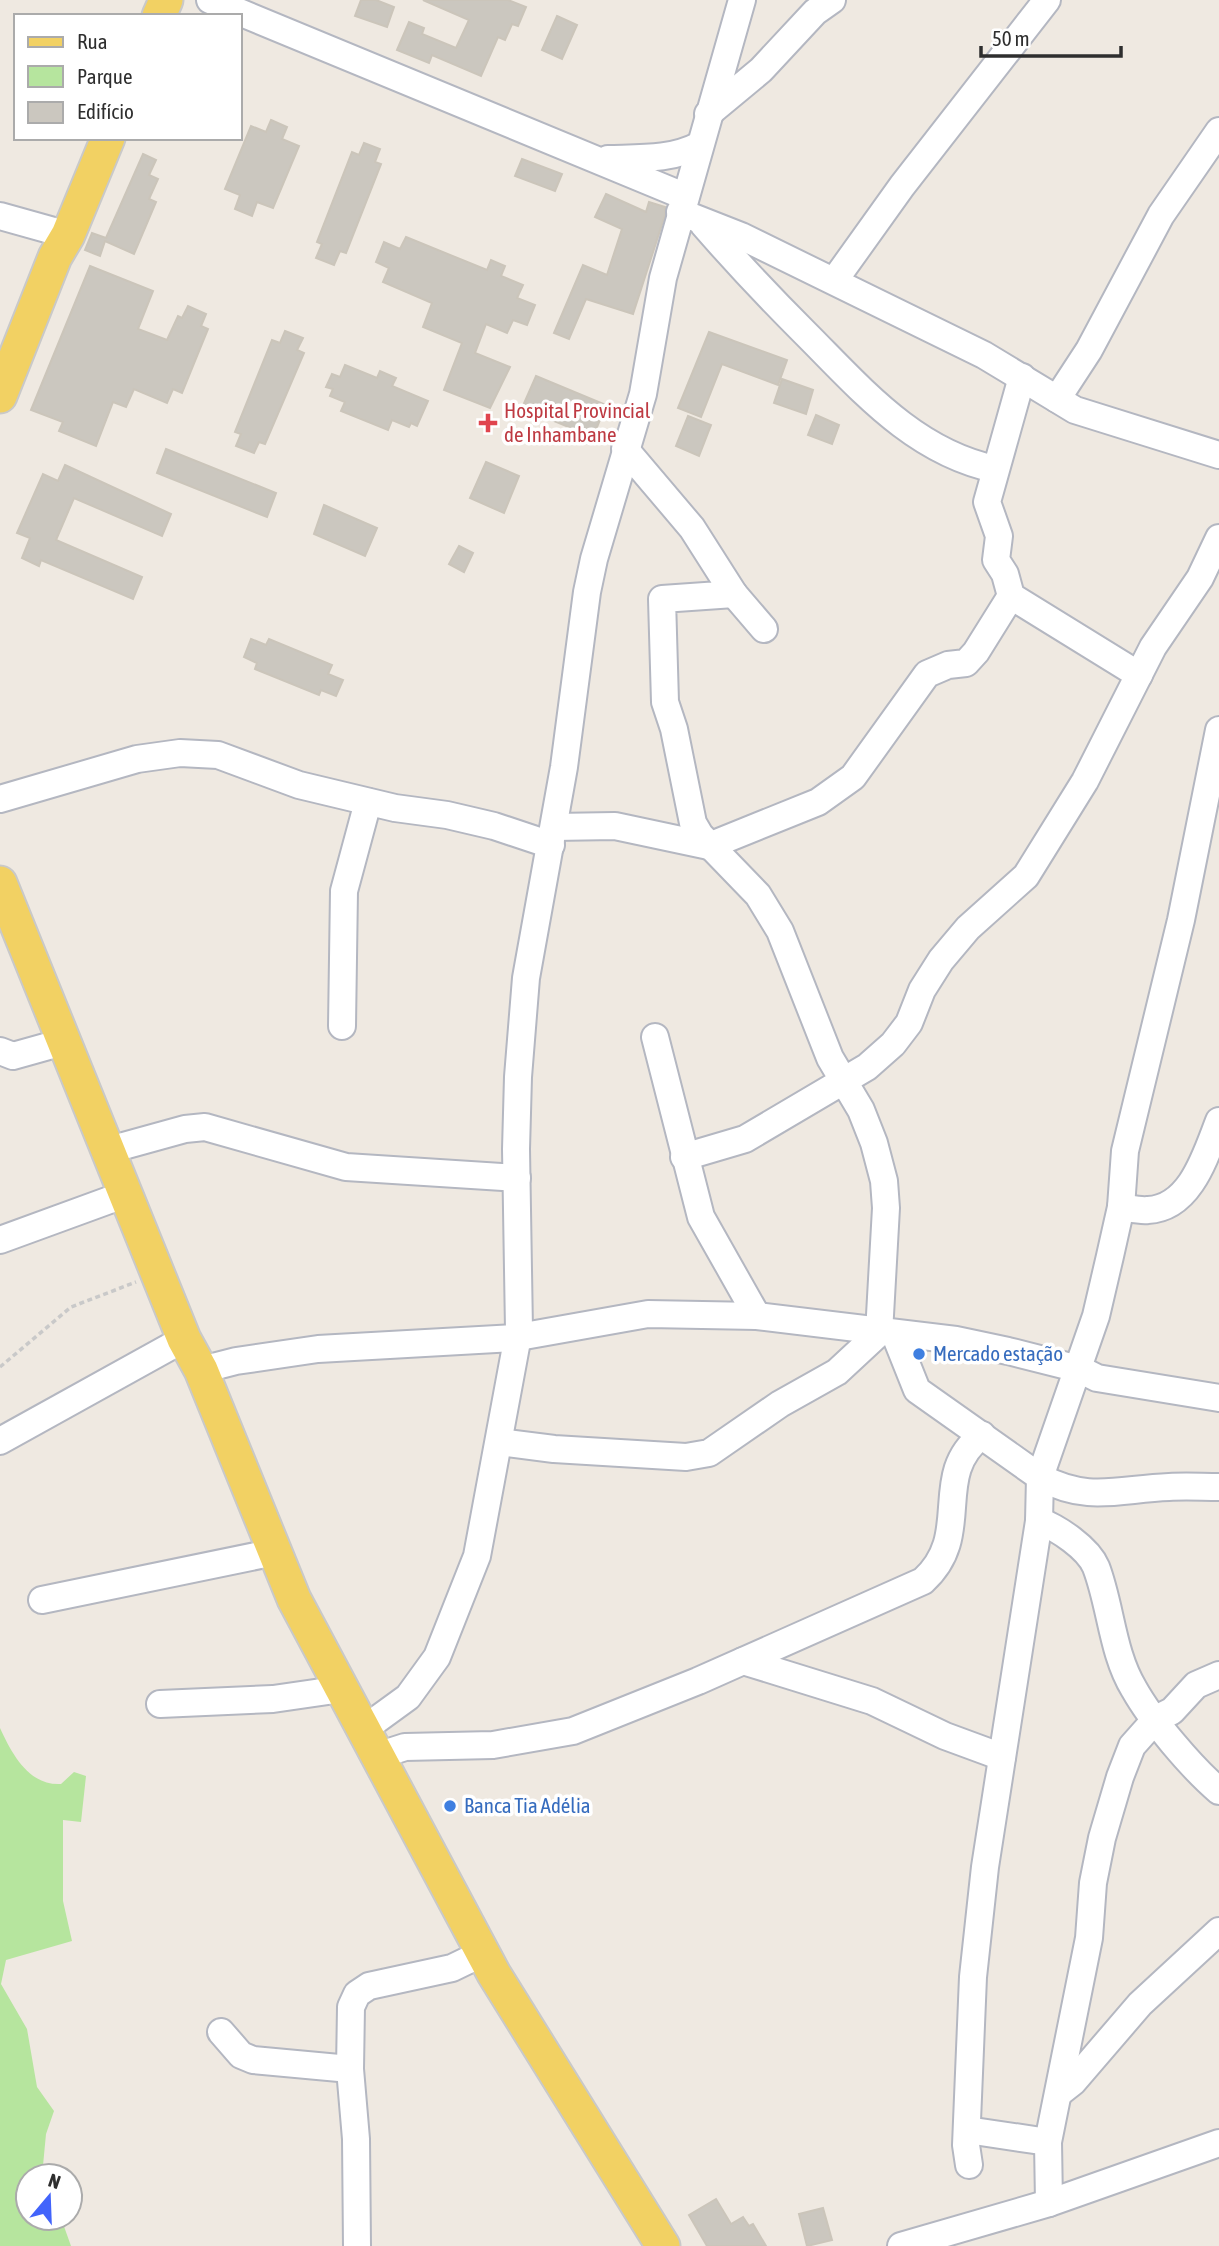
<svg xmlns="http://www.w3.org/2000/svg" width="1219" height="2246" viewBox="0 0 1219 2246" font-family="'Asap Condensed',sans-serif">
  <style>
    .green { fill: #b6e59e }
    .building { fill: #cbc7bf; stroke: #cbc5ba; stroke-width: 2 }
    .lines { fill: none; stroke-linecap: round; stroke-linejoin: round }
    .minor-casing { stroke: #b4b7c1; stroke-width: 30 }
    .major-casing { stroke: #c9c9c9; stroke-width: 37 }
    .path { stroke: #c9c9c9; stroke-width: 3.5; stroke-dasharray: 5 3.5; stroke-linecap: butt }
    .minor { stroke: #fff; stroke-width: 26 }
    .major { stroke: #f2d163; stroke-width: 33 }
    .health-dot { fill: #e0444e; stroke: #fff; stroke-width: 2.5 }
    .shop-dot { fill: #3f7fe0; stroke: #fff; stroke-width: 2.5 }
    .labels { text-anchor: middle; stroke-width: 7; stroke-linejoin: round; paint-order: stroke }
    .health-label { font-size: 21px; fill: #be3a42; stroke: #fff; text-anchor: start }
    .shop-label { font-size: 21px; fill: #366cbe; stroke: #fff; text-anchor: start }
  </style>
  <rect width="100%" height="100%" fill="#efe9e1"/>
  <path class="green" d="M0,1728C12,1754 29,1786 61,1784L74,1772L86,1776L81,1822L63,1820V1901L72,1941L6,1960L1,1984L27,2029L37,2087L54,2111L46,2134L42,2176H28V2218H61L71,2246H0Z"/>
  <g class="building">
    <path d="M361,0H376L394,7L387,27L355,16Z"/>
    <path d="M423,0H508L526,7L518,26L512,24L505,40L498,37L481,76L432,55L429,63L397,50L409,22L424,28L422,34L456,48L469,20Z"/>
    <path d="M557,16L577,25L562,59L542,50Z"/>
    <path d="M271,120L287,127L282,139L299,146L273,208L257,202L252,216L235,209L240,195L225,189L251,126L266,132Z"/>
    <path d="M364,143L380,149L375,162L381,164L346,253L340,251L334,265L316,258L322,244L317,242L352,152L359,155Z"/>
    <path d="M143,154L156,160L149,175L158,179L149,199L156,202L134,254L105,241L100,256L85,250L92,233L106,238Z"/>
    <path d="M522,159L562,174L555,191L515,176Z"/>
    <path d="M606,194L646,212L649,202L665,207V215L633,314L586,299L569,339L554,333L583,265L607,275L622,229L595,217Z"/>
    <path d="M406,237L487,270L491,260L505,266L501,276L523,285L517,298L535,305L527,325L513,320L507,333L486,324L475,353L510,367L490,408L444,390L462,343L423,327L432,303L383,282L389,268L376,262L384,242L400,249Z"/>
    <path d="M90,266L153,291L138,329L167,340L178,316L182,318L188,306L206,314L201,326L208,329L182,393L173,389L167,403L134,389L126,407L113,402L96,446L59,431L63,422L31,410Z"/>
    <path d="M285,331L303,338L297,350L304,353L265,444L259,442L254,453L236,446L241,434L235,432L272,340L280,343Z"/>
    <path d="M709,332L787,360L778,385L722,364L701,417L678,408Z"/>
    <path d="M345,365L377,378L380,371L396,378L392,386L428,401L417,426L411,423L409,427L392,420L388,430L341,411L345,402L330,396L333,389L326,387L332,374L340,377Z"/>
    <path d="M536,376L606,405L593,437L522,408Z"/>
    <path d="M782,379L813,390L806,414L774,403Z"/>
    <path d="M816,415L839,425L832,444L808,435Z"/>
    <path d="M688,416L711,425L699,456L676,446Z"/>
    <path d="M166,449L276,493L267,517L157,473Z"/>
    <path d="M486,462L519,476L504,513L470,498Z"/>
    <path d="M65,465L171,514L162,536L74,498L56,540L142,577L133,599L41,560L39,566L22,558L30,538L17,533L43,474L58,481Z"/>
    <path d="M324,505L377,528L365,556L314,534Z"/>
    <path d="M459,546L473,553L464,572L449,564Z"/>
    <path d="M251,639L266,645L269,639L332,665L328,674L343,680L336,696L321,690L319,695L255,669L257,663L244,657Z"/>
    <path d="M716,2199L731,2224L743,2217L749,2226L753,2224L766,2246H707L689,2215Z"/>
    <path d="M823,2208L832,2240L807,2246L799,2214Z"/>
  </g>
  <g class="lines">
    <defs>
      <g id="minor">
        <path d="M210,0L684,196"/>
        <path d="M708,114L761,70L815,12L832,0"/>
        <path d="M608,159C641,158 671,160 700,145"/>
        <path d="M680,212L741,236L984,355L1075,410L1219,455"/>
        <path d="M0,216L68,235"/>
        <path d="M703,224C736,262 770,298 806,334C861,389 914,452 995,469"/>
        <path d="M834,281L902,186L1047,0"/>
        <path d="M1022,377L987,502L999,536L996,560L1005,574L1011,596L1139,675"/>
        <path d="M1057,399L1089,350L1161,215L1219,131"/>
        <path d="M734,594L764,629"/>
        <path d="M0,799L137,759L180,753L218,755L299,785L395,808L447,815L494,826L551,845"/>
        <path d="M554,827L615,826L709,846L818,802L853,777L927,674L948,665L966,663L976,652L1011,596"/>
        <path d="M342,1026L344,891L368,802"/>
        <path d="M655,1037L701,1217L757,1316"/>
        <path d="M0,1051L13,1056L63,1042"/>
        <path d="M109,1150L185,1129L205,1127L346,1167L517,1178"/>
        <path d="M684,1157L745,1139L867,1067L893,1044L909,1023L922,990L941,960L968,928L1026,876L1085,781L1153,647L1200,578L1219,538"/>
        <path d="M1121,1207C1129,1208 1139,1211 1148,1210C1191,1208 1206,1154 1219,1121"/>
        <path d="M0,1240L126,1194"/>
        <path d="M895,1335L917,1390L1040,1477C1088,1503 1118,1489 1169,1487C1186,1486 1202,1487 1219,1487"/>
        <path d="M201,1370L236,1361L318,1349L513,1338L648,1314L757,1316L956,1340L1008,1351L1079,1369L1097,1378L1219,1398"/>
        <path d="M0,1441L184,1339"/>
        <path d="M500,1442L554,1449L686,1457L709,1453L780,1404L837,1372L879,1333L886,1208L884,1181L874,1143L861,1110L830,1058L780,931L758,895L700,835L693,823L674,729L665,702L662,599L734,594L692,528L625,449"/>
        <path d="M1039,1521C1058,1528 1088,1548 1096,1567C1111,1606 1112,1653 1134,1689C1152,1721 1192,1768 1219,1791"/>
        <path d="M42,1600L275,1552"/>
        <path d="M743,1661L872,1701L945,1736L1002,1757"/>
        <path d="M160,1704L273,1699L342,1689"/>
        <path d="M364,1729L408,1697L437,1657L477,1556L519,1330L516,1149L518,1077L526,978L564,767L587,592L594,559L643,394L663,278L742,0"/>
        <path d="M377,1756L405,1747L493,1745L573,1731L698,1681L923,1581C975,1534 929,1476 982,1435"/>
        <path d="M221,2032L241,2055L253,2060L350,2069"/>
        <path d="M1059,2093L1073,2082L1140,2004L1219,1931"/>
        <path d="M967,2130L1048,2142"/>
        <path d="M969,2165L966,2145L973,1977L985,1867L1039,1521L1040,1477L1096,1316L1110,1256L1121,1207L1125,1151L1181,920L1219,730"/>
        <path d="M1049,2203L1048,2142L1089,1938L1093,1883L1102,1838L1120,1777L1132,1746L1156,1719L1172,1711L1196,1685L1219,1675"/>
        <path d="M357,2246L356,2139L350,2069L351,2007L357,1994L369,1986L452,1968L483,1953"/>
        <path d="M901,2246L1049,2203L1219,2143"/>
      </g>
      <g id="major">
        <path d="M159,16L166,0"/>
        <path d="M0,396L55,257L68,235L108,138"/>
        <path d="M0,883L184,1339L201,1370L294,1599L494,1974L663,2246"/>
      </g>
    </defs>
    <use href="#minor" class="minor-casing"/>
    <use href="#major" class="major-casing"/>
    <path class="path" d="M0,1367L71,1307L136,1282"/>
    <use href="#minor" class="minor"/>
    <use href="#major" class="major"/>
  </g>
  <path class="health-dot" d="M484.5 412.5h7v7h7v7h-7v7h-7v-7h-7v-7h7z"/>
  <g class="shop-dot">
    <circle cx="919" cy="1354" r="7"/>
    <circle cx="450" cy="1806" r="7"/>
  </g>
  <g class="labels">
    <g class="health-label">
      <text x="504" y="418">Hospital Provincial<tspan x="504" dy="24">de Inhambane</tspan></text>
    </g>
    <g class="shop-label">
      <text x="933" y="1361">Mercado estação</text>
      <text x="464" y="1813">Banca Tia Adélia</text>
    </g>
  </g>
  <rect x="14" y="14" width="228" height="126" fill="#ffffff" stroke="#ababab" stroke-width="2"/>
  <rect x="28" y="37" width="35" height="10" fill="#f2d163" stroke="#ababab" stroke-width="2"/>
  <text x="77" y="49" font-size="21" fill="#2e2e2e">Rua</text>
  <rect x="28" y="66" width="35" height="21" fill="#b6e59e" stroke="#ababab" stroke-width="2"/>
  <text x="77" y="84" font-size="21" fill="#2e2e2e">Parque</text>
  <rect x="28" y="102" width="35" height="21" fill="#cbc7bf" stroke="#ababab" stroke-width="2"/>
  <text x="77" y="119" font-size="21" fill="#2e2e2e">Edifício</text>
  <g transform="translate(49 2197) rotate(19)"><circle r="33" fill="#ffffff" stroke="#ababab" stroke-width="2"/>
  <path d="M0-5L12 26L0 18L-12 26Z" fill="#4264fb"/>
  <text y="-10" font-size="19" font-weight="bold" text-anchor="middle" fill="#2e2e2e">N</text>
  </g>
  <path d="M981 46v10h140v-10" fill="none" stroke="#2e2e2e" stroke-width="3.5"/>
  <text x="992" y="46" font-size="21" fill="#2e2e2e" stroke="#ffffff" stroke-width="5" paint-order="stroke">50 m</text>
</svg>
